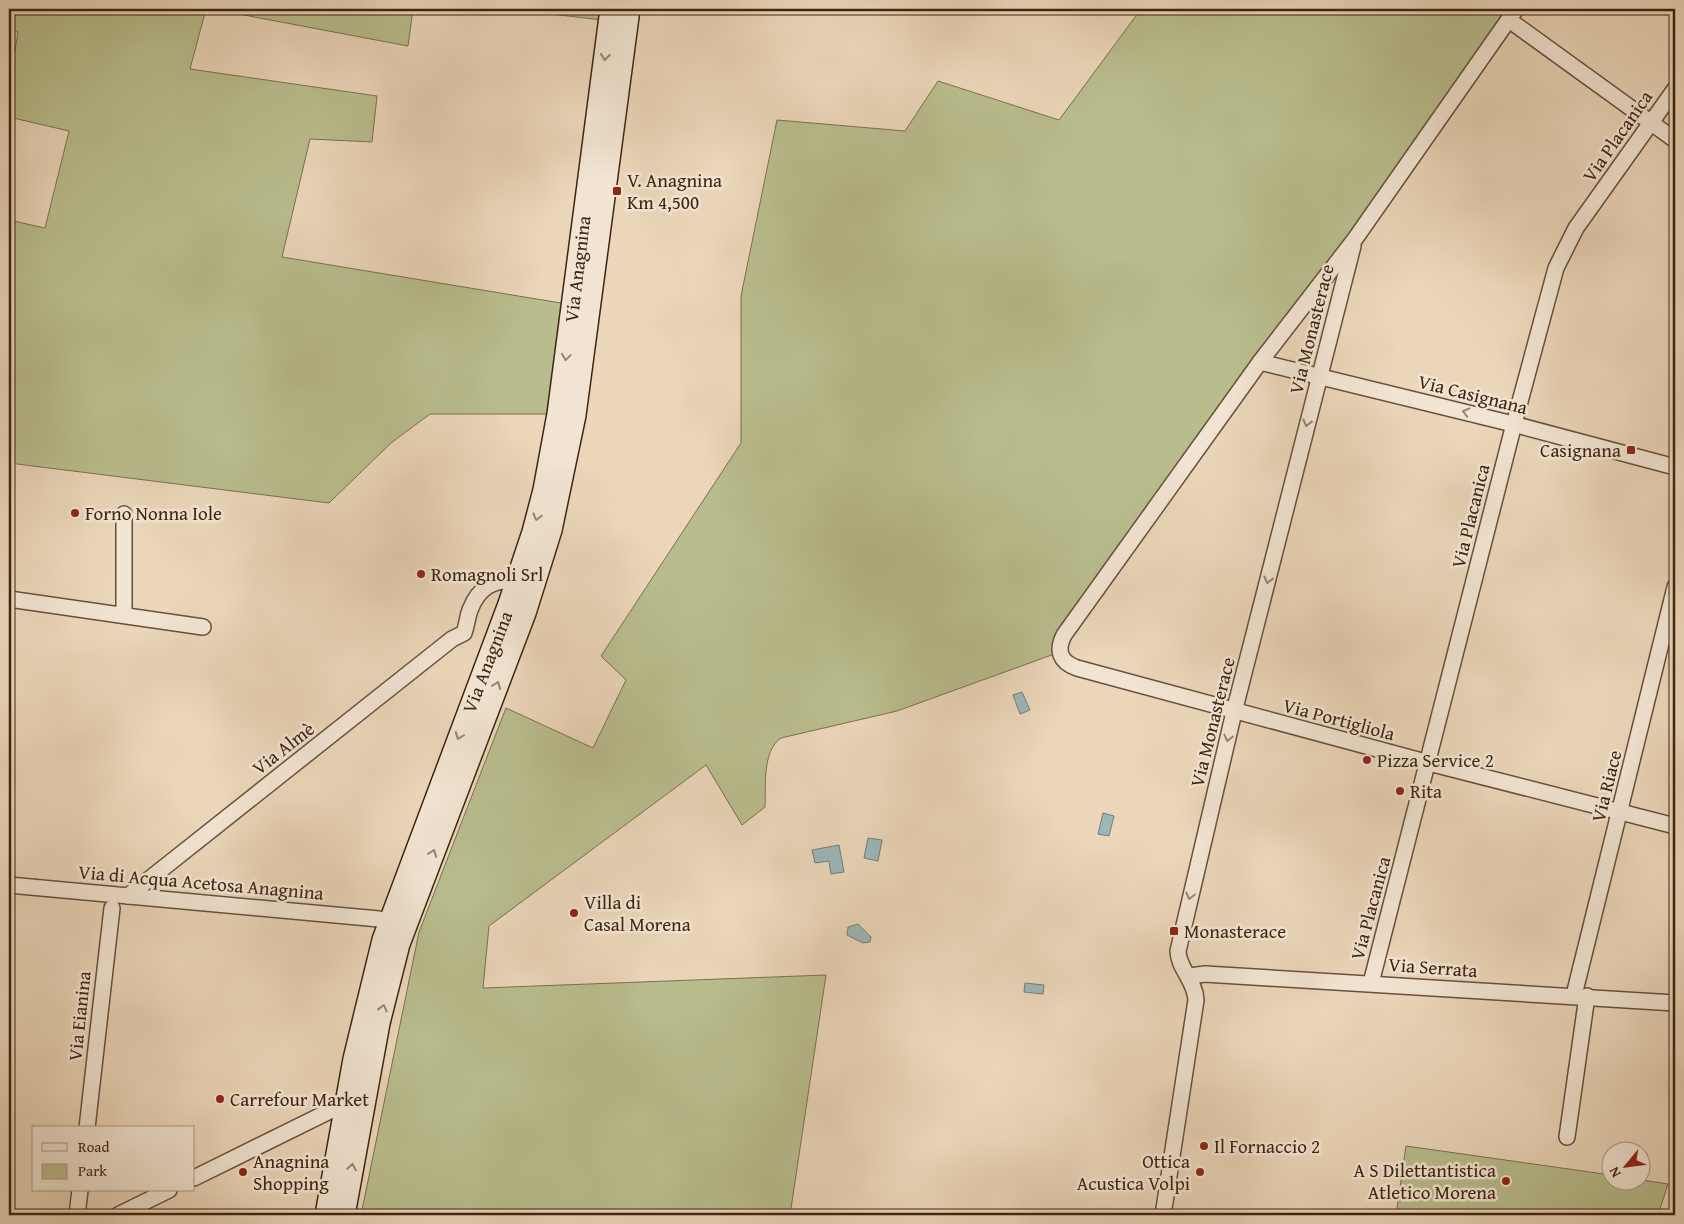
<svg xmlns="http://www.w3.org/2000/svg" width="1684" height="1224" viewBox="0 0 1684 1224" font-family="'Gentium Book Plus',serif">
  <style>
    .green { fill: #b9bd8e; stroke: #7b7150 }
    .water { fill: #9cb7b9; stroke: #767d76 }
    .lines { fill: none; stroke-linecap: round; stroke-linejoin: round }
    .minor-casing { stroke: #68513c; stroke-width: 18 }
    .secondary-casing { stroke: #3d2512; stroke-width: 24 }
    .minor { stroke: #f2e4d2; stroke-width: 15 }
    .secondary { stroke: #f2e4d2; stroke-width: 21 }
    .oneway { stroke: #988472 }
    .poi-dot { fill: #8f2418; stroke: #f2e4d2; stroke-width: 2 }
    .labels { text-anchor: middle; stroke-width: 5; stroke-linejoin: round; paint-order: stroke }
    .street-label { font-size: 19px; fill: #3d2512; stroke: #f2e4d2 }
    .poi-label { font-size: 19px; fill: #3d2512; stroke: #f2e4d2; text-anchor: start }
  </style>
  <rect width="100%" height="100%" fill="#ebd6b9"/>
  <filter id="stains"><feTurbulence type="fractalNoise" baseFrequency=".004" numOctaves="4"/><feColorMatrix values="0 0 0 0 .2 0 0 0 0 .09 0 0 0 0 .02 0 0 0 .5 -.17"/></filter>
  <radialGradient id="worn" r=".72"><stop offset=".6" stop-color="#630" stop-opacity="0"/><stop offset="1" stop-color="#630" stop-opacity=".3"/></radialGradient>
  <g class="green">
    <path d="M9,9H206L190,69L377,96L372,142L310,139L282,257L573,305L558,414H430L391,443L329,503L9,463V220L45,228L69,131L9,117V87L18,32L9,31Z"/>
    <path d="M212,9H413L408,46Z"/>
    <path d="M509,9H611L610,21Z"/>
    <path d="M1141,9H1516L1060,652L897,711L781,738C762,751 766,786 765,807L742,825L706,765L489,926L483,988L826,975L790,1215H361L419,932L506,708L593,748L626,680L601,656L741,443V296L777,120L905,131L938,81L1059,120Z"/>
    <path d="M1406,1146L1611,1175L1612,1182L1642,1180L1668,1184L1658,1215H1396Z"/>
  </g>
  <g class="water">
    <path d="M1022,692L1030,710L1020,714L1013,695Z"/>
    <path d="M1103,813L1114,816L1109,836L1098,834Z"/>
    <path d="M868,838L882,840L878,861L864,858Z"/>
    <path d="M839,845L844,872L831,874L829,861L815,863L812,850Z"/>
    <path d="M858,924L871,937L870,942L863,943L847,935L848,927Z"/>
    <path d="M1025,983L1044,985L1043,994L1024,992Z"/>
  </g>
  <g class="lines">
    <defs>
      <g id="minor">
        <path d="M1516,9L1355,239L1260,362L1064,635C1056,651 1060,662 1077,668L1429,763L1675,826"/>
        <path d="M1509,20L1675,140"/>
        <path d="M1260,362L1513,424L1675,467"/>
        <path d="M124,514V615"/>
        <path d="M9,599L203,627"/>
        <path d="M9,885L379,919L389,922L393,929"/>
        <path d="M128,896L452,639L464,633C467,625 467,618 470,610C479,587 493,579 517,581"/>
        <path d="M1189,976L1205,974L1675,1003"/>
        <path d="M1371,983L1515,420L1556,268L1576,228L1675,89"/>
        <path d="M1574,995L1675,587"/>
        <path d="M87,1128L112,908"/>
        <path d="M1567,1137L1587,996"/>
        <path d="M194,1178L346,1103"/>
        <path d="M77,1215L80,1190"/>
        <path d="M118,1215L169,1190"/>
        <path d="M1163,1215L1196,1000C1195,980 1178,968 1178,951L1234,712L1353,246"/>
      </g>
      <g id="secondary">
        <path d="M326,1215L354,1059L383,940L509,604L533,532L544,490L558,414L611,9"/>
        <path d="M344,1215L379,1023L399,944L525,613L551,530L575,415L629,9"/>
      </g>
    </defs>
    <use href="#minor" class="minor-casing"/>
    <use href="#secondary" class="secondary-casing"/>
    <use href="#minor" class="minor"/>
    <use href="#secondary" class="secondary"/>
  </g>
  <defs><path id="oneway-chevron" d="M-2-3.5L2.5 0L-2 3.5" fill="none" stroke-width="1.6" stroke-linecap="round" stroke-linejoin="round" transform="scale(1.25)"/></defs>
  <g class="oneway">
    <use href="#oneway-chevron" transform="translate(605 57) rotate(97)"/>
    <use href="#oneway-chevron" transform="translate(566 357) rotate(98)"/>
    <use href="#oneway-chevron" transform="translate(1466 412) rotate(-166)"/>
    <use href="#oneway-chevron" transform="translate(1307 423) rotate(104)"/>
    <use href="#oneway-chevron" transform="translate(537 517) rotate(105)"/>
    <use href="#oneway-chevron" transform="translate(1268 580) rotate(104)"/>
    <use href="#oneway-chevron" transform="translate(497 685) rotate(-69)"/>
    <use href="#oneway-chevron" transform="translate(459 736) rotate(111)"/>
    <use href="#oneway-chevron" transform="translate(1228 738) rotate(103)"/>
    <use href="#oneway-chevron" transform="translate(433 853) rotate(-69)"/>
    <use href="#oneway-chevron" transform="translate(1190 896) rotate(103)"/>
    <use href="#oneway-chevron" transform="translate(383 1008) rotate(-76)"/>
    <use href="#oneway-chevron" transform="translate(352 1167) rotate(-80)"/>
  </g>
  <g class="poi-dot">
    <rect x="612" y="186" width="10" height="10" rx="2.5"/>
    <rect x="1626" y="445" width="10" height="10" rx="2.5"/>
    <circle cx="75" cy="513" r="5"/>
    <circle cx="421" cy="574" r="5"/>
    <circle cx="1367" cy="760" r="5"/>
    <circle cx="1400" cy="791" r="5"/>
    <circle cx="574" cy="913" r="5"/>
    <rect x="1169" y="926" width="10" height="10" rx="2.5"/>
    <circle cx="220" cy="1099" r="5"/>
    <circle cx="1204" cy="1146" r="5"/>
    <circle cx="243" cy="1172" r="5"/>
    <circle cx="1200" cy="1172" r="5"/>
    <circle cx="1506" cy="1181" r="5"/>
  </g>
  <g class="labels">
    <g class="street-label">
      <text transform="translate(1617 136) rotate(-55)" y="7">Via Placanica</text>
      <text transform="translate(577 269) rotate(-83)" y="7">Via Anagnina</text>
      <text transform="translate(1311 329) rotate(-76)" y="7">Via Monasterace</text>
      <text transform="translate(1473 394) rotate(14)" y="7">Via Casignana</text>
      <text transform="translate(1470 516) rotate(-76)" y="7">Via Placanica</text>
      <text transform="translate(487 662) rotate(-69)" y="7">Via Anagnina</text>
      <text transform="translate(1339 719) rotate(15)" y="7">Via Portigliola</text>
      <text transform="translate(1212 722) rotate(-76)" y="7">Via Monasterace</text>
      <text transform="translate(283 748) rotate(-38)" y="7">Via Almè</text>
      <text transform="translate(1606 786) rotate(-76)" y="7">Via Riace</text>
      <text transform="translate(201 882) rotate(5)" y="7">Via di Acqua Acetosa Anagnina</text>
      <text transform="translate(1370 908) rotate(-75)" y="7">Via Placanica</text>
      <text transform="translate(1433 967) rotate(4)" y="7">Via Serrata</text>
      <text transform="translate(79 1016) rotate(-84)" y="7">Via Eianina</text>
    </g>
    <g class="poi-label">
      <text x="627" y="187">V. Anagnina<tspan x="627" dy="22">Km 4,500</tspan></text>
      <text x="1621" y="457" text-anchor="end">Casignana</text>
      <text x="85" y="520">Forno Nonna Iole</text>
      <text x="431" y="581">Romagnoli Srl</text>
      <text x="1377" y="767">Pizza Service 2</text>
      <text x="1410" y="798">Rita</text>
      <text x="584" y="909">Villa di<tspan x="584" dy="22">Casal Morena</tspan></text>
      <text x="1184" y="938">Monasterace</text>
      <text x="230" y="1106">Carrefour Market</text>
      <text x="1214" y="1153">Il Fornaccio 2</text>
      <text x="253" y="1168">Anagnina<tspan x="253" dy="22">Shopping</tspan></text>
      <text x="1190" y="1168" text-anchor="end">Ottica<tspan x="1190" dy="22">Acustica Volpi</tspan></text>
      <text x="1496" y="1177" text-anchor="end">A S Dilettantistica<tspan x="1496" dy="22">Atletico Morena</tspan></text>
    </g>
  </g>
  <rect width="1684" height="1224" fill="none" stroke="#ebd6b9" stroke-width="30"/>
  <rect x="10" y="10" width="1664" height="1204" fill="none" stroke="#3d2512" stroke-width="2.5"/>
  <rect x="15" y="15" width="1654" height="1194" fill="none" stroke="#3d2512"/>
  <rect x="32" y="1126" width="162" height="65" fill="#f2e4d2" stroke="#aa9885"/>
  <rect x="42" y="1143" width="25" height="8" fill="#f2e4d2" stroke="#aa9885"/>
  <text x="78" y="1152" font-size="15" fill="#3d2512">Road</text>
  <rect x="42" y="1164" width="25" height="15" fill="#b9bd8e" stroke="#aa9885"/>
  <text x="78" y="1176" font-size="15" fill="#3d2512">Park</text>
  <g transform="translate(1626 1166) rotate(241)"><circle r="24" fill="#f2e4d2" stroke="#aa9885"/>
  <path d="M0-4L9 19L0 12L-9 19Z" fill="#8f2418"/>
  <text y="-8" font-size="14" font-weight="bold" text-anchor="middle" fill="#3d2512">N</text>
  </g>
  <rect width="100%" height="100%" filter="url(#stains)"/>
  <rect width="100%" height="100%" fill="url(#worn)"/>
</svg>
